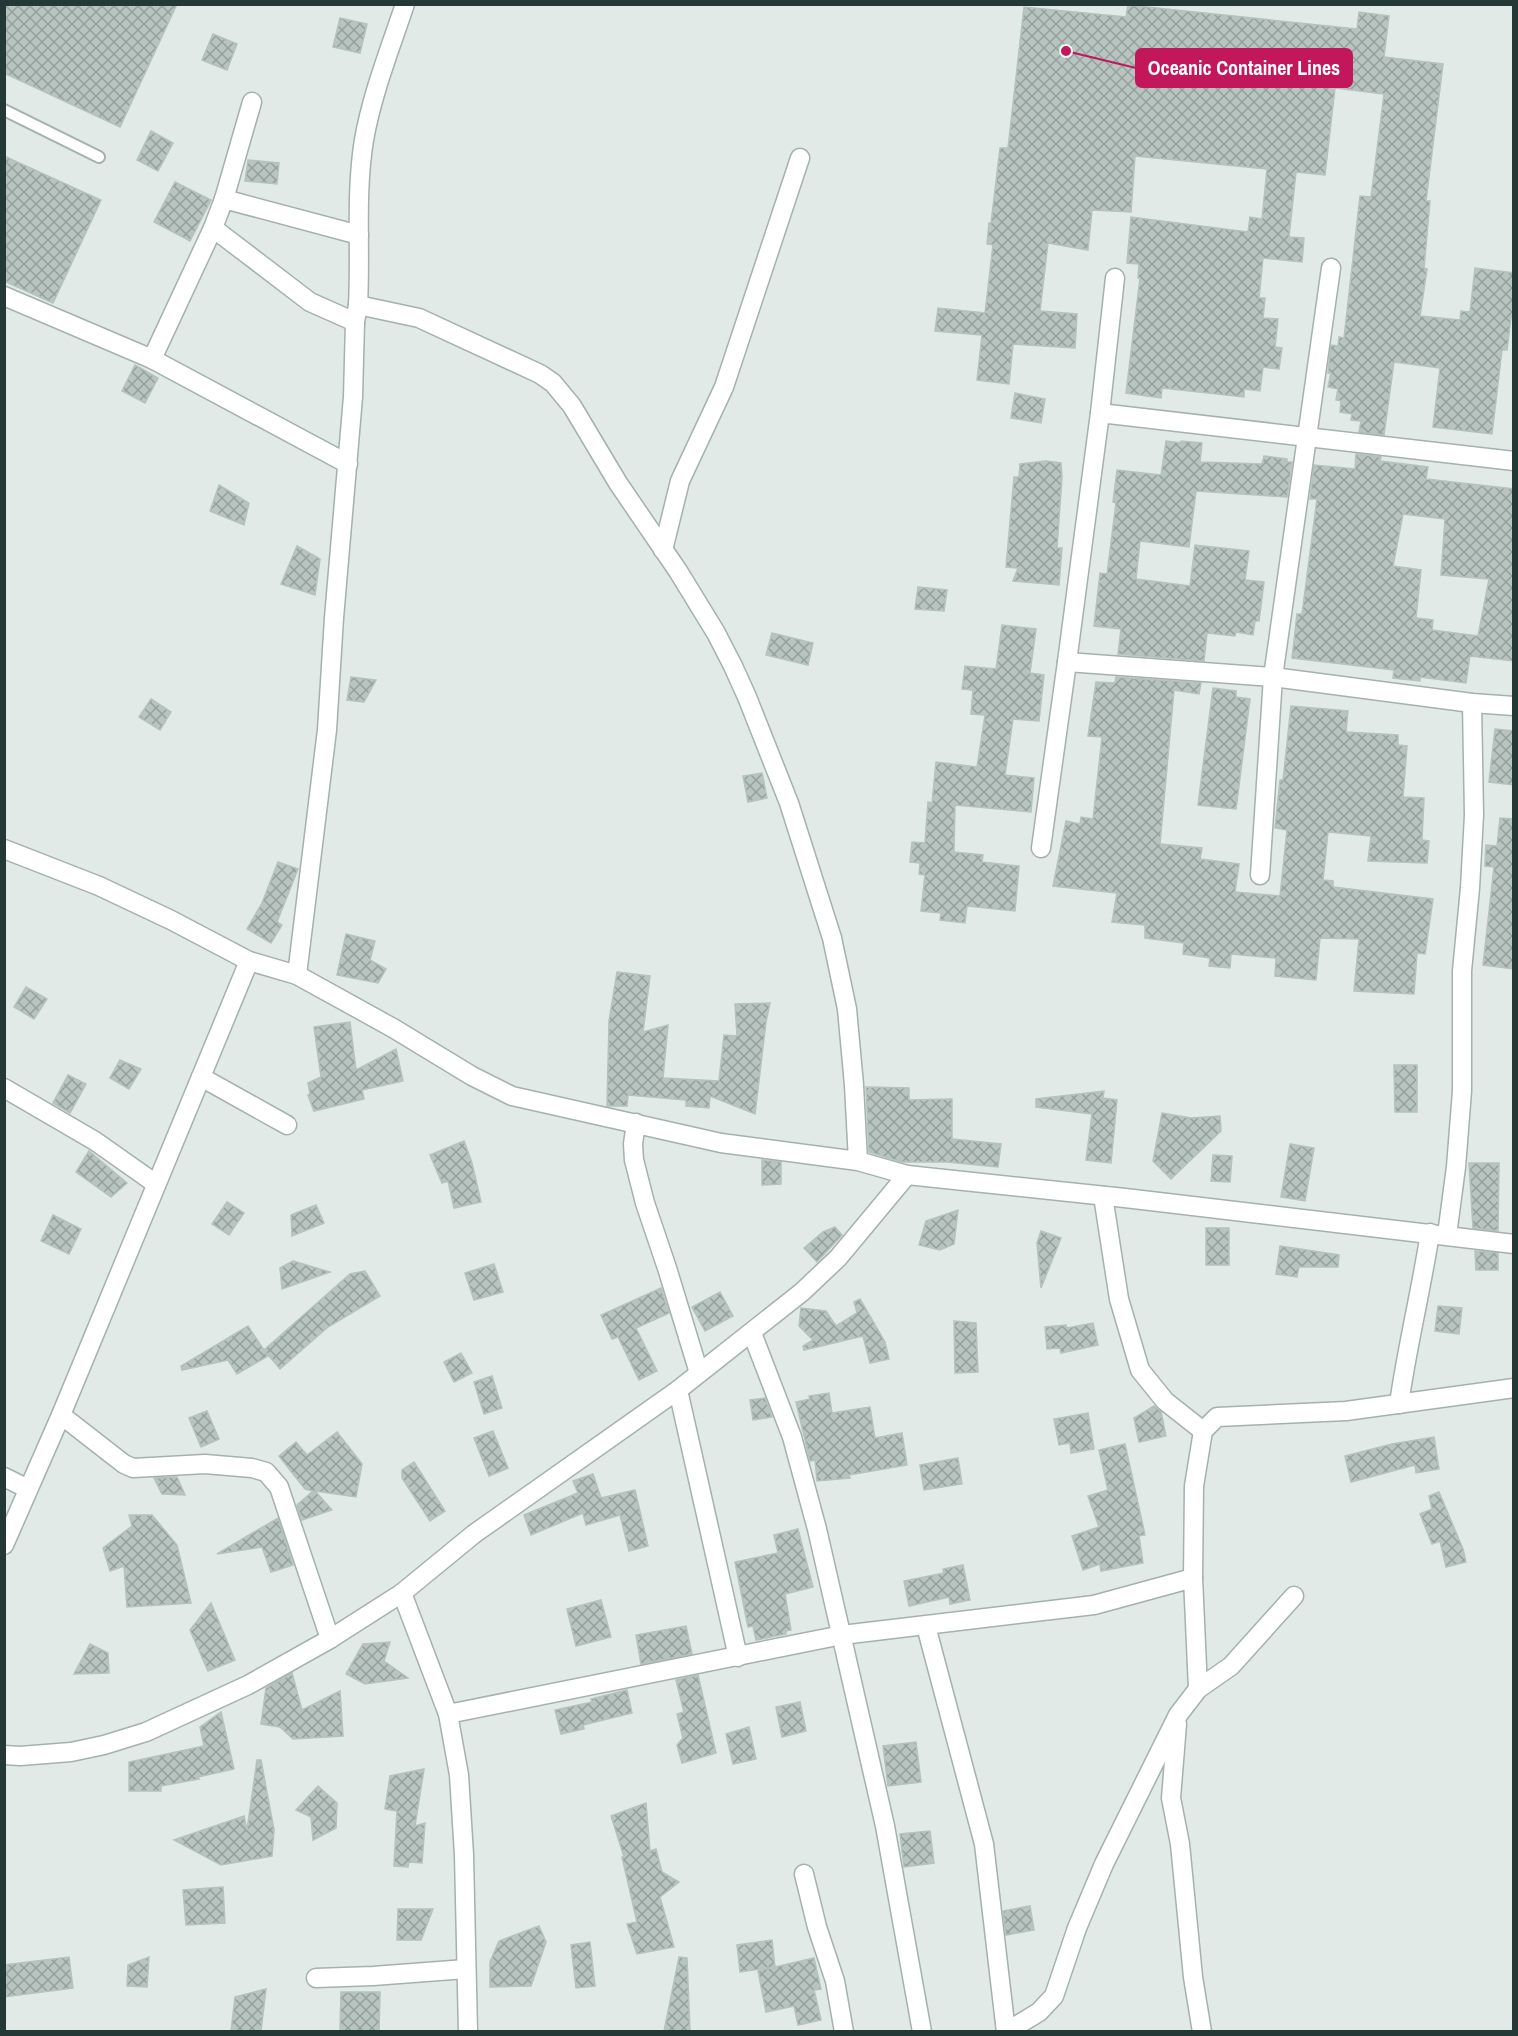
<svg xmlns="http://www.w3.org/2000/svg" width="1518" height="2036" viewBox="0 0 1518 2036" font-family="'Archivo Narrow',sans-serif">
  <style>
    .building { fill: url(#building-cross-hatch); stroke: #b5c2be; stroke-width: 1.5; fill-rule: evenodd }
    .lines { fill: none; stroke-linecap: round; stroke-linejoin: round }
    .service-casing { stroke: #a5b1ae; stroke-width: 14 }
    .minor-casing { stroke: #a5b1ae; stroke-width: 21 }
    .service { stroke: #fff; stroke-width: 10 }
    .minor { stroke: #fff; stroke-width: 18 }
    .leader { fill: none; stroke: #c2185b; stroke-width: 2 }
    .callout-dot { fill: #c2185b; stroke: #f1f7f5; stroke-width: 2 }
    .callout { fill: #c2185b; stroke: #c2185b; stroke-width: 2 }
    .callout-label { font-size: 20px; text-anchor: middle; font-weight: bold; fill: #fff }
  </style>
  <defs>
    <pattern id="building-cross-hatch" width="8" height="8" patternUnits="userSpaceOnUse" patternTransform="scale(1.5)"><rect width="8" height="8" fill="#b7c4c0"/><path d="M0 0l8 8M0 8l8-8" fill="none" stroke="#95a09d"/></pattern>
  </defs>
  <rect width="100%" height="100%" fill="#e1eae7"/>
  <g class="building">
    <path d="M4,4H177L120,127L4,73Z"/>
    <path d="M1128,5L1357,29L1359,12L1389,16L1384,57L1443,64L1426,201H1430L1424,268L1427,269L1420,316L1460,320L1461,311L1470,312L1475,268L1514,273V317H1511L1507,350H1502L1492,434L1433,427L1440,368L1394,362L1384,435L1359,432L1361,421L1351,420L1352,414L1340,412L1341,401L1336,400L1338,389L1328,387L1331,373H1328L1331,345L1338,346L1339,337L1344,338L1360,196L1371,197L1384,94L1335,88L1325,175L1296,172L1289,237L1304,238L1302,262L1263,258L1259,298H1265L1263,318L1278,319L1275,347L1282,348L1279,369L1263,367L1260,391L1244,389V397L1162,388L1161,398L1126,393L1140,278H1138L1139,264L1127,263L1131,217L1248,232L1250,217L1262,219L1267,169L1135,156L1131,212L1092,210L1088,250L1048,243L1040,311L1077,314L1075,348L1013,344L1009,384L977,380L982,335L935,331L938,308L985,313L993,245L987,244L989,223H991L1000,148H1008L1024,7L1126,17Z"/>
    <path d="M340,18L367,24L360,53L333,47Z"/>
    <path d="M213,34L237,44L227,70L202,60Z"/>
    <path d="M151,131L173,143L158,171L137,160Z"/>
    <path d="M4,156L101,200L53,303L4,281Z"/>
    <path d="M248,160L279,163L277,184L245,181Z"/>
    <path d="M175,182L211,200L190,241L154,222Z"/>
    <path d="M135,365L158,378L145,403L122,391Z"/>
    <path d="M1015,393L1045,399L1041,423L1011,418Z"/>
    <path d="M1166,441L1181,443V441L1202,443L1200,462L1262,464L1264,456L1287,459V462H1292L1287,497L1196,491L1189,547L1140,541L1136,579L1190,586L1195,545L1249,551L1245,580L1264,582L1259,621H1255L1253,635L1236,632L1235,636L1207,633L1204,661L1118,654L1121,629L1094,626L1100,573L1107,574L1116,503L1113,502L1117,470L1161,475Z"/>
    <path d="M1356,454L1381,457L1380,461L1428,467L1426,479L1514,489V661L1470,656L1466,683L1420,677V681L1393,678L1394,670L1292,658L1297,614H1302L1317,499H1310L1314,465L1355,469ZM1403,514L1445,519L1441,575L1489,579L1478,636L1432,630L1433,620L1416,618L1421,570L1393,566Z"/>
    <path d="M1046,461L1061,463L1062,477L1057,548H1062L1059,585L1013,581L1018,568L1006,567L1014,477H1019L1020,464Z"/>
    <path d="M219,485L249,503L244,525L210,511Z"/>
    <path d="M297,546L320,559L315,595L281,584Z"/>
    <path d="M918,587L947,590L944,611L915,609Z"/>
    <path d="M1002,625L1036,629L1030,673L1044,675L1039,721L1013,719L1005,775L1034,778L1031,812L955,805L954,852L983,855L982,862L1019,866L1015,911L967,906L965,923L940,920L941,913L921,911L925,875L919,874L920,863L910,862L912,842L925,843L928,802L932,803L936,762L977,767L985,715L971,714L973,690L962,689L965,666L996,669Z"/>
    <path d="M772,633L813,643L808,665L766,655Z"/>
    <path d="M351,677L376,680L364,702L347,700Z"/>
    <path d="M1116,677L1201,683L1199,694L1174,690L1160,844L1202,848L1200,859L1239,864L1235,892L1280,896L1287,830L1275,828L1280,780H1283L1291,706L1348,711L1346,732L1398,735V745L1407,746L1403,797L1424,798L1422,840L1429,841L1427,863L1368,861L1371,836L1328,832L1323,880L1333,881V887L1433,899L1425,954L1417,953L1414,994L1354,991L1359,939L1320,938L1316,980L1275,976L1276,958L1231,954L1230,968L1209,966L1210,958L1183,954L1184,943L1145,938V925L1112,922L1117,893L1053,886L1066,821L1080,824L1081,817L1093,819L1102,737L1088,736L1096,682L1115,683Z"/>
    <path d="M1213,688L1236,691V697L1250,699L1236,809L1198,805Z"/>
    <path d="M151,699L171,712L160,730L139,717Z"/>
    <path d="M1495,729L1514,731V785L1489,782Z"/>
    <path d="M762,773L767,798L748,802L743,776Z"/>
    <path d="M1500,818L1514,819V969L1483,965L1494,867L1485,866L1486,845L1497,846Z"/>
    <path d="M278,862L298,869L277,922L282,925L271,943L247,929L262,903Z"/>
    <path d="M346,934L375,941L370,960L386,969L378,983L337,975Z"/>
    <path d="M617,972L650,976L643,1032L668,1025L663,1078L719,1081L724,1035L737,1036L735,1004L770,1003L766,1022L755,1114L710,1096L709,1108L686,1106V1100L628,1095L627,1106H607L609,1021Z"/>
    <path d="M26,987L47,999L34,1019L14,1007Z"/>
    <path d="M350,1022L356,1070L396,1049L403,1081L362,1090L364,1099L314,1111L308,1095L310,1094L308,1083L321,1077L314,1027Z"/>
    <path d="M120,1060L141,1069L129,1089L110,1078Z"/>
    <path d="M1394,1065H1417V1112H1395Z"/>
    <path d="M68,1075L86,1084L70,1113L53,1103Z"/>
    <path d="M866,1087L909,1088V1100L952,1099V1139L1001,1144L998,1167L947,1162H902L869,1152Z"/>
    <path d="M1104,1091L1103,1098L1117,1100L1111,1163L1086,1160L1092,1114L1036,1107V1099Z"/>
    <path d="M1162,1113L1191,1118L1220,1116L1221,1131L1171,1179L1153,1161Z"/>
    <path d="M464,1141L472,1163L481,1202L454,1208L448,1181L442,1183L430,1155Z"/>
    <path d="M1290,1144L1314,1148L1305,1201L1281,1197Z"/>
    <path d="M89,1151L127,1183L111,1197L76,1172Z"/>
    <path d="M1213,1155L1232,1156L1230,1182L1211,1181Z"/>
    <path d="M762,1160L781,1162V1184L762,1185Z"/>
    <path d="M1469,1163H1499L1498,1231L1473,1228Z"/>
    <path d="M227,1202L244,1213L229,1235L212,1224Z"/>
    <path d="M316,1205L324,1223L292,1236L291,1215Z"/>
    <path d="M958,1210L954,1244L940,1250L919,1245L926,1221Z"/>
    <path d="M53,1215L81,1229L69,1254L41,1241Z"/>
    <path d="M835,1227L842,1235L817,1262L804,1248L823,1232Z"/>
    <rect x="1206" y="1228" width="23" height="37"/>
    <path d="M1041,1231L1061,1238L1041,1288L1037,1243Z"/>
    <path d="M1280,1246L1339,1255L1338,1267H1299L1297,1277L1276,1274Z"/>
    <path d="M1475,1251L1498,1253V1270H1476Z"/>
    <path d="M293,1261L330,1272L282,1289L280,1268Z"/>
    <path d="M494,1264L503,1292L474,1300L465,1273Z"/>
    <path d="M365,1271L380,1296L328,1327L280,1369L264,1350L350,1274Z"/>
    <path d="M661,1288L669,1313L636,1328L657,1371L639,1380L618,1337L612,1339L601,1315Z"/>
    <path d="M720,1292L733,1316L705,1331L692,1307Z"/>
    <path d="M860,1299L885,1342L889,1359L870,1363L863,1336L804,1350L803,1346L813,1340L799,1326L801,1308L826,1311L836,1326L857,1313L854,1302Z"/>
    <path d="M1438,1306L1462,1308L1459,1334L1435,1331Z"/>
    <path d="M954,1321L976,1323L978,1372L955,1373Z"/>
    <path d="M1093,1323L1098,1345L1061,1353L1060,1348L1047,1349L1045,1327L1066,1325L1067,1328Z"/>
    <path d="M248,1326L268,1356L237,1374L228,1360L182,1370L181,1366Z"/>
    <path d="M461,1353L472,1373L454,1382L444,1362Z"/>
    <path d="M492,1376L502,1408L484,1414L474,1382Z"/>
    <path d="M829,1393L832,1413L870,1407L875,1438L902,1433L907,1465L849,1475L850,1478L817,1481L815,1460L810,1461L796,1402L810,1399L809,1396Z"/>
    <path d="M765,1398L772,1417L753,1420L750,1400Z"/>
    <path d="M1154,1406L1161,1412L1166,1436L1139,1442L1134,1418Z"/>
    <path d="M207,1411L219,1439L201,1447L189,1418Z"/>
    <path d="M1088,1413L1094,1449L1071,1453L1070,1443L1059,1445L1054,1419Z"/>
    <path d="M493,1431L508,1468L489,1476L474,1438Z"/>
    <path d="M337,1432L362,1464L356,1497L315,1491L332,1510L302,1520L297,1505L313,1491L305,1489L279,1456L296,1442L307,1455Z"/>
    <path d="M1434,1437L1439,1469L1416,1473L1415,1465L1351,1482L1345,1456L1392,1444Z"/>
    <path d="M1125,1444L1145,1535L1139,1536L1143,1563L1101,1571L1100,1564L1083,1570L1072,1536L1099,1527L1088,1496L1108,1490L1099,1450Z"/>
    <path d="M958,1458L962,1484L924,1490L920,1465Z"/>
    <path d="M414,1462L445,1511L430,1521L402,1478V1470Z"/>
    <path d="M593,1474L601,1498L635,1490L648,1546L629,1551L620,1515L586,1525L583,1513L531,1535L524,1515L578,1493L573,1481Z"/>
    <path d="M177,1477L185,1495L162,1494L154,1478Z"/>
    <path d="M1439,1492L1463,1549L1466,1562L1446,1567L1440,1541L1432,1544L1420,1514L1432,1509L1429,1496Z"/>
    <path d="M129,1515H152L177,1545L191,1603L127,1607L124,1566L110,1571L103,1548L132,1526Z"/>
    <path d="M278,1518L293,1565L271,1572L262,1547L217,1554Z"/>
    <path d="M798,1529L813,1587L785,1594L791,1630L786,1631V1634L756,1640L753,1626L748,1627L735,1562L778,1553L774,1535Z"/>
    <path d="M963,1565L970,1600L950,1604L949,1597L909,1606L904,1581L944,1573L943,1569Z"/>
    <path d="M601,1600L611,1637L576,1646L567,1609Z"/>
    <path d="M211,1603L235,1660L208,1671L190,1630Z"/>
    <path d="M686,1626L692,1654L641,1664L636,1635Z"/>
    <path d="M390,1642L384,1661L408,1678L365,1684L346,1674L363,1644Z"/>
    <path d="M90,1644L108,1653L109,1673L74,1674Z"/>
    <path d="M292,1673L302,1710L340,1691L343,1736L293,1739L280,1727L261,1724L266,1688Z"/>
    <path d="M698,1675L716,1753L682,1763L677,1745L683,1738L677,1714L684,1712L676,1680Z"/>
    <path d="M627,1690L632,1713L583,1725L584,1729L561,1734L555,1710L592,1702L591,1699Z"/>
    <path d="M800,1702L806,1731L782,1737L776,1707Z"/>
    <path d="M221,1712L234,1769L198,1777L199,1779L161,1786V1791H129V1762L204,1746L200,1727Z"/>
    <path d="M749,1727L756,1759L733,1764L726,1734Z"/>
    <path d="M916,1742L921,1782L888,1786L883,1746Z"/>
    <path d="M257,1760H261L274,1830L272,1856L221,1865L174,1840L244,1816L247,1830Z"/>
    <path d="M424,1769L415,1826L425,1823L422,1863L409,1862L408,1867L394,1866L397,1811L385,1809L390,1776Z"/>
    <path d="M318,1786L337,1803L336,1828L313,1840L311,1817L296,1810Z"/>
    <path d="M646,1803L650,1851L656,1849L662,1872L679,1882L660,1897L674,1947L637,1954L627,1924L637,1922L622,1857H624L611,1816Z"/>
    <path d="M930,1831L934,1863L904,1867L900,1834Z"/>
    <path d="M223,1887L225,1923L186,1925L183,1890Z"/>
    <path d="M1030,1906L1034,1930L1006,1935L1003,1911Z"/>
    <path d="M398,1909H433L421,1940H397Z"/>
    <path d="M539,1926L546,1942L531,1986L490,1987V1962L499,1941Z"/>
    <path d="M772,1940L775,1967L740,1972L737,1945Z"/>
    <path d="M590,1942L595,1986L576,1988L571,1945Z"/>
    <path d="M69,1957L73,1988L4,1997V1965Z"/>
    <path d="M149,1957L147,1987L127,1986L128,1965Z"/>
    <path d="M679,1957L687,1958L690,2031H664Z"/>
    <path d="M814,1958L821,1989L814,1990L821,2020L798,2025L794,2006L766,2012L758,1971Z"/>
    <path d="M266,1989L261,2031H231L235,1997Z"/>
    <path d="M341,1992H380L379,2031H340Z"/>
  </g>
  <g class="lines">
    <defs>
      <path id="service" d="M4,110L99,157"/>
      <g id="minor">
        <path d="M252,102L224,199L213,228L310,302L355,322"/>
        <path d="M224,199L359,235"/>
        <path d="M4,296L152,359L348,464"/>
        <path d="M358,305C361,250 355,195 364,140C372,94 390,49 405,4"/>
        <path d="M152,359L213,228"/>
        <path d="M1100,413L1115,278"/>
        <path d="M1514,461L1100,413L1067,662L1273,677L1472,703L1514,706"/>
        <path d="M663,550L680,481L724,387L800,158"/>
        <path d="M1041,848L1067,662"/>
        <path d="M4,849L99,886L171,920L249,961L297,975"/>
        <path d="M1260,875L1273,677L1331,268"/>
        <path d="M201,1077L287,1125"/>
        <path d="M4,1088L95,1141L156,1184"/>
        <path d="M636,1123L633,1144L634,1160L645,1203L667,1268L699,1373"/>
        <path d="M858,1161L854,1085L847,1009L832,938L789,803L747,697L733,666L716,633L678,571L618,483L572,406L553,383L540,374L419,318L358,305L355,322L353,397L334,618L327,730L297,975L393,1028L472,1076L512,1096L721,1143L858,1161L907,1175L1125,1198L1514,1244"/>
        <path d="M1103,1196L1119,1299L1140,1370L1165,1401L1203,1431"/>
        <path d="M1447,1235L1456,1167L1462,1091V971L1470,888L1474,815L1472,703"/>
        <path d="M752,1333L792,1437L817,1529L885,1826L922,2032"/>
        <path d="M678,1390L738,1657"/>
        <path d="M1399,1404C1407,1347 1421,1291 1430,1233"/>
        <path d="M61,1415L124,1464L133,1468L205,1464L252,1468L266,1472L279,1487L330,1639"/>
        <path d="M4,1477L28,1489"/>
        <path d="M4,1545L61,1415L249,961"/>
        <path d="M402,1593L448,1714L459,1775L464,1855L468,2032"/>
        <path d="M926,1626L984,1844L1006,2032L1039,2012L1054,1996L1077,1928L1104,1864L1178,1715L1198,1689L1231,1666L1294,1596"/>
        <path d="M1198,1689L1193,1578L1194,1486L1203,1431L1217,1417L1346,1411L1514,1388"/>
        <path d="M448,1714L842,1635L1094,1605L1193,1578"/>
        <path d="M1177,1724L1171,1798L1180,1844L1193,1977L1202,2032"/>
        <path d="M4,1755L20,1756L71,1752L104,1745L146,1732L248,1685L330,1639L402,1593L474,1534L678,1390L802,1292L838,1258L907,1175"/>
        <path d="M804,1874L817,1927L835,1981L844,2032"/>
        <path d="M316,1978L373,1976L466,1969"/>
      </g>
    </defs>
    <use href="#service" class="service-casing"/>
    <use href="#minor" class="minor-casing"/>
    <use href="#service" class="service"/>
    <use href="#minor" class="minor"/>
  </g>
  <path class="leader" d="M1066 51L1136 68"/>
  <circle class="callout-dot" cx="1066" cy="51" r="6"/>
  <rect class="callout" x="1136" y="49" width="216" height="38" rx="6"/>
  <g class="callout-label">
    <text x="1244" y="75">Oceanic Container Lines</text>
  </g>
  <rect width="1518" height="2036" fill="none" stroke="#243835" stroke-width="12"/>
</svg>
